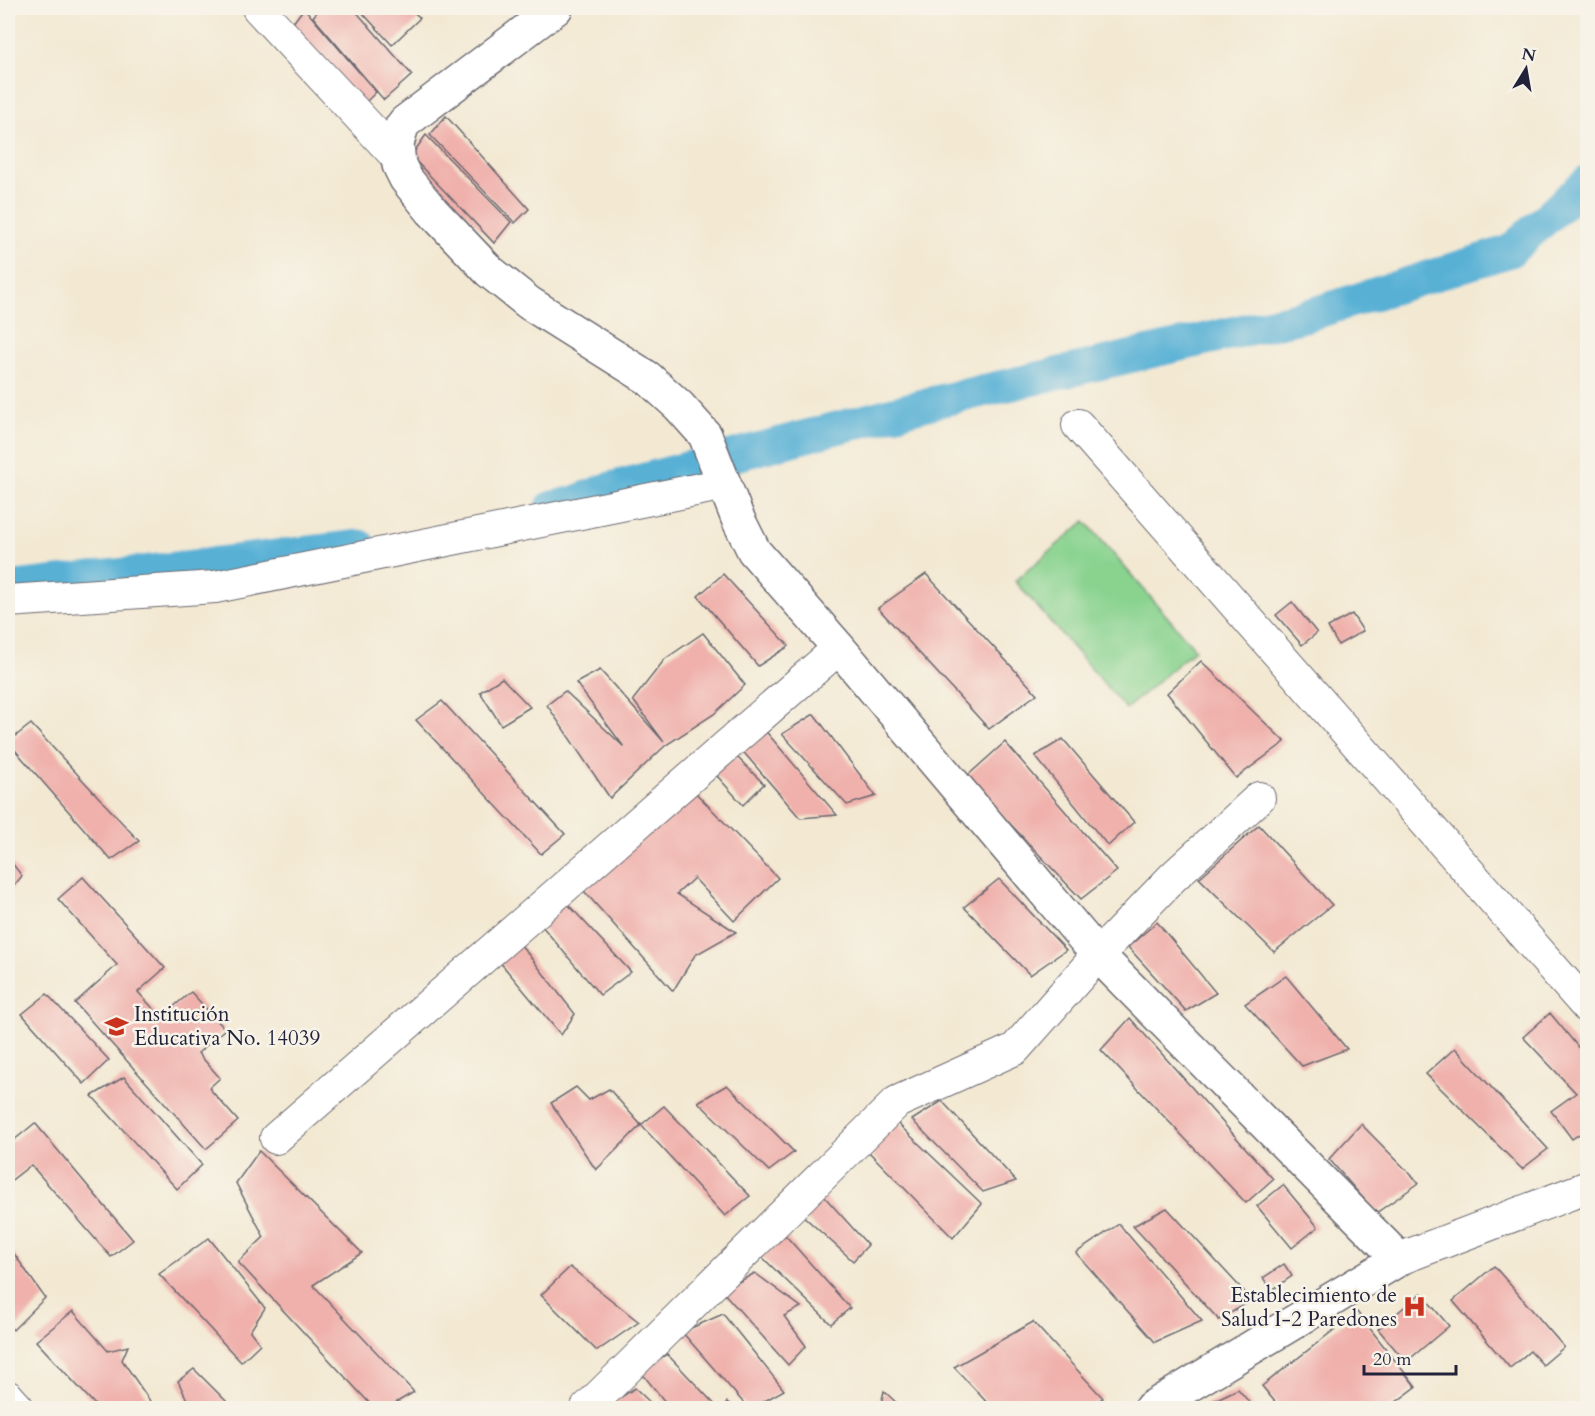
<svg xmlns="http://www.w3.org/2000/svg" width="1595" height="1416" viewBox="0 0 1595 1416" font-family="Cardo,serif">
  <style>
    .green { fill: #89d38f; stroke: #567a65; stroke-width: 1.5 }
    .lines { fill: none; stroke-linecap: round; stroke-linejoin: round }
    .canal { stroke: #58b1d5; stroke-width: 33 }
    .building { fill: #f0b1ac }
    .street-casing { stroke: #6b6870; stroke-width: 34 }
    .secondary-casing { stroke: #6b6870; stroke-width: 36 }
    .street { stroke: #fff; stroke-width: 32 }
    .secondary { stroke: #fff; stroke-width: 33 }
    .labels { text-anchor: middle; stroke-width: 5; stroke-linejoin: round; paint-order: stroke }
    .poi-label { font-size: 21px; fill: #22223b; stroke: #f7f3e8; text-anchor: start }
  </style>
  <rect width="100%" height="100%" fill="#f7f3e8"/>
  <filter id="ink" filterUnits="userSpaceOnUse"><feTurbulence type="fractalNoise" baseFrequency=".0167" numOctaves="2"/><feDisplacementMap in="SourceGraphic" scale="12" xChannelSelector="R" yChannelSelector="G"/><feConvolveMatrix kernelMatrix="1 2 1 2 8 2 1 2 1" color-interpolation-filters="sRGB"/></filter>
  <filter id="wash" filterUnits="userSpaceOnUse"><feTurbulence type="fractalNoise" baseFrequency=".008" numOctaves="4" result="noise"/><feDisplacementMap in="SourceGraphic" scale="24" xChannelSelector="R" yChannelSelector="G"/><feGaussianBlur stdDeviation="1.35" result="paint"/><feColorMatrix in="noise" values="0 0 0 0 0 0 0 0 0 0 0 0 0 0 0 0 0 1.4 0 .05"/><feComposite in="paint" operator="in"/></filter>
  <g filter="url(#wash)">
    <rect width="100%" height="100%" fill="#f3e9d3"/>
    <path class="green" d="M1085,521L1195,649L1126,709L1015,581Z"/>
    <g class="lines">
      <g class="canal">
        <path d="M552,507L575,502L611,488L935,402L1305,316L1510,251L1588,181"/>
        <path d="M8,588L360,546"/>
      </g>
    </g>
    <g id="blocks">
      <g class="building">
        <path d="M304,8L376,92L360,108L290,27Z"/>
        <path d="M320,8H353L412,75L384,100L313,17Z"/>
        <path d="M358,8H410L420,18L392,45Z"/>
        <path d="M446,116L529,209L515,223L430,135Z"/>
        <path d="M426,135L511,222L494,243L411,156Z"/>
        <path d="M723,574L789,646L758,666L698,596Z"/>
        <path d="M926,574L1037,694L989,729L878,608Z"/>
        <path d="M1292,602L1317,633L1302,645L1276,615Z"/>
        <path d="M1352,614L1363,631L1338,645L1328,627Z"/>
        <path d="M703,633L745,685L714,714L666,745L610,798L547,705L565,691L624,747L576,683L600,670L664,742L633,700L665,659Z"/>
        <path d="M1201,661L1285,742L1236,778L1167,693Z"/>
        <path d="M502,678L530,707L501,725L480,692Z"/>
        <path d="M442,701L565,834L541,854L416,720Z"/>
        <path d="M814,714L876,796L847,805L782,734Z"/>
        <path d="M31,724L139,841L111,860L8,742Z"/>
        <path d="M763,728L837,815L800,818L734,741Z"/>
        <path d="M1063,739L1134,822L1108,846L1035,756Z"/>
        <path d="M1005,742L1117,871L1081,899L966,777Z"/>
        <path d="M731,751L764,784L743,805L710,768Z"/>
        <path d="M692,789L778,878L734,921L694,878L677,894L736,932L695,955L673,991L584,891L629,841Z"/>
        <path d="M1259,825L1332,905L1274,952L1199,878Z"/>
        <path d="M8,858L22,876L8,893Z"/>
        <path d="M83,877L165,968L138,992L161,1017L191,992L225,1029L198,1053L220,1078L209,1088L238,1121L206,1149L75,1003L117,965L58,899Z"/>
        <path d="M999,879L1066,950L1030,975L964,907Z"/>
        <path d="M565,901L631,972L600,995L536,919Z"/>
        <path d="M1157,922L1216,993L1186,1011L1128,947Z"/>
        <path d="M521,945L575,1014L561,1035L494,955Z"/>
        <path d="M1286,976L1347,1049L1302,1066L1245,1004Z"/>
        <path d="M47,994L109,1060L84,1084L22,1014Z"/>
        <path d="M1550,1013L1588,1059V1128L1572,1139L1551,1111L1576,1093L1523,1037Z"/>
        <path d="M1130,1018L1273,1179L1246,1203L1101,1050Z"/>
        <path d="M1455,1048L1548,1149L1522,1169L1426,1074Z"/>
        <path d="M124,1077L202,1165L177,1189L92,1096Z"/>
        <path d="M727,1085L794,1152L769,1171L698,1102Z"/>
        <path d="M576,1087L589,1100L609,1089L641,1125L596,1170L551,1103Z"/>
        <path d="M942,1101L1016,1181L983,1192L912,1120Z"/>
        <path d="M664,1106L750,1196L725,1216L641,1125Z"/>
        <path d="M895,1121L982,1204L953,1238L867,1150Z"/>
        <path d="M35,1123L133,1240L111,1257L31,1165L9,1182L8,1180V1145Z"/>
        <path d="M1361,1124L1419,1183L1376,1213L1329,1159Z"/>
        <path d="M259,1151L362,1253L313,1285L414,1392L387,1408H374L238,1262L264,1237L236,1183Z"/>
        <path d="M1283,1185L1318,1227L1292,1248L1257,1206Z"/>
        <path d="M822,1194L868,1245L853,1261L801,1214Z"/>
        <path d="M1167,1208L1252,1300L1219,1320L1133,1226Z"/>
        <path d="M1119,1224L1202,1321L1155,1342L1076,1253Z"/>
        <path d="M786,1236L850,1308L831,1324L761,1256Z"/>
        <path d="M209,1238L265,1308L250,1331L260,1344L241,1362L159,1274Z"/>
        <path d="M8,1245L45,1298L13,1330L8,1324Z"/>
        <path d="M1284,1264L1292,1276L1272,1290L1263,1278Z"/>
        <path d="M1494,1266L1564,1347L1543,1365L1530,1351L1510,1368L1453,1301Z"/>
        <path d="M570,1267L639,1322L597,1351L541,1295Z"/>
        <path d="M755,1273L801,1307L784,1316L806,1346L788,1365L722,1291Z"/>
        <path d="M1421,1293L1449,1326L1406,1362L1378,1329Z"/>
        <path d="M73,1311L108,1351L128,1346L122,1360L152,1404L148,1408H98L36,1341Z"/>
        <path d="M1357,1312L1416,1387L1388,1408H1280L1262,1386Z"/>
        <path d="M723,1314L784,1390L752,1408H748L682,1332Z"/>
        <path d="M1033,1322L1103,1398L1087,1408H992L954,1367Z"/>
        <path d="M667,1354L718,1408H670L640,1371Z"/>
        <path d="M194,1369L233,1408H191L178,1381Z"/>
        <path d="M635,1388L656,1408H606L609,1405Z"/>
        <path d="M1238,1389L1254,1408H1198Z"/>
        <path d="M884,1391L902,1408H880Z"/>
        <path d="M727,1402L735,1408H723Z"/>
      </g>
    </g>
  </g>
  <g filter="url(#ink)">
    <use href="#blocks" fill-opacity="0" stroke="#6b6870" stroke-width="1.5"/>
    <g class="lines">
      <defs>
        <g id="street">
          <path d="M258,8L397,157"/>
          <path d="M1078,425L1588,1008"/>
          <path d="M8,601L215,587L725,484"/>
          <path d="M276,1138L839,648"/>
          <path d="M1399,1259L1588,1187"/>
          <path d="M8,1397L18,1408"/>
          <path d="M587,1408L897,1102L1015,1049L1098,955L1173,877L1259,798"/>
        </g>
        <path id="secondary" d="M556,8L405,122L402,126L397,144L399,165L406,179L432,211L489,271L529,303L648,378L679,406L705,435L738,519L754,551L839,648L1098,955L1399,1259L1151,1408"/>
      </defs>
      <use href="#street" class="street-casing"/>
      <use href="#secondary" class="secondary-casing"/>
      <use href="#street" class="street"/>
      <use href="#secondary" class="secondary"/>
    </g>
  </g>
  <defs>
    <symbol id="school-bare" viewBox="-9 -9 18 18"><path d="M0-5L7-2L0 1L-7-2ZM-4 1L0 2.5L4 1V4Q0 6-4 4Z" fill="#c8321e" stroke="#f7f3e8" stroke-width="2.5" paint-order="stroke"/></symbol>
    <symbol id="hospital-bare" viewBox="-9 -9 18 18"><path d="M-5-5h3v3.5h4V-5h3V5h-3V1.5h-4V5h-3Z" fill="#c8321e" stroke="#f7f3e8" stroke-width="2.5" paint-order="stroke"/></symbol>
  </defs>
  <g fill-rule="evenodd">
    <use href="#school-bare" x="100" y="1010" width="33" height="33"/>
    <use href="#hospital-bare" x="1398" y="1290" width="33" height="33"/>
  </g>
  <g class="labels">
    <g class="poi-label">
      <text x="134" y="1021">Institución<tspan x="134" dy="24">Educativa No. 14039</tspan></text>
      <text x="1397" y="1302" text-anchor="end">Establecimiento de<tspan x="1397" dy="24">Salud I-2 Paredones</tspan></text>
    </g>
  </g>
  <rect width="1595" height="1416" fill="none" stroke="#f7f3e8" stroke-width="30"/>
  <g transform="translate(1526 69) rotate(11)" stroke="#f7f3e8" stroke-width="4.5" paint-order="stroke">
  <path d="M0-4.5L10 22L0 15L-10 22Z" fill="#22223b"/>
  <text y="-9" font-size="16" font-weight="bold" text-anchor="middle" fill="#22223b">N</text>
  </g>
  <path d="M1364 1365v9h92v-9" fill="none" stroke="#22223b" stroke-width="3"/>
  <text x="1373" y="1365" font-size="18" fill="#22223b" stroke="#f7f3e8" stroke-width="4.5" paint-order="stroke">20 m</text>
</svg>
